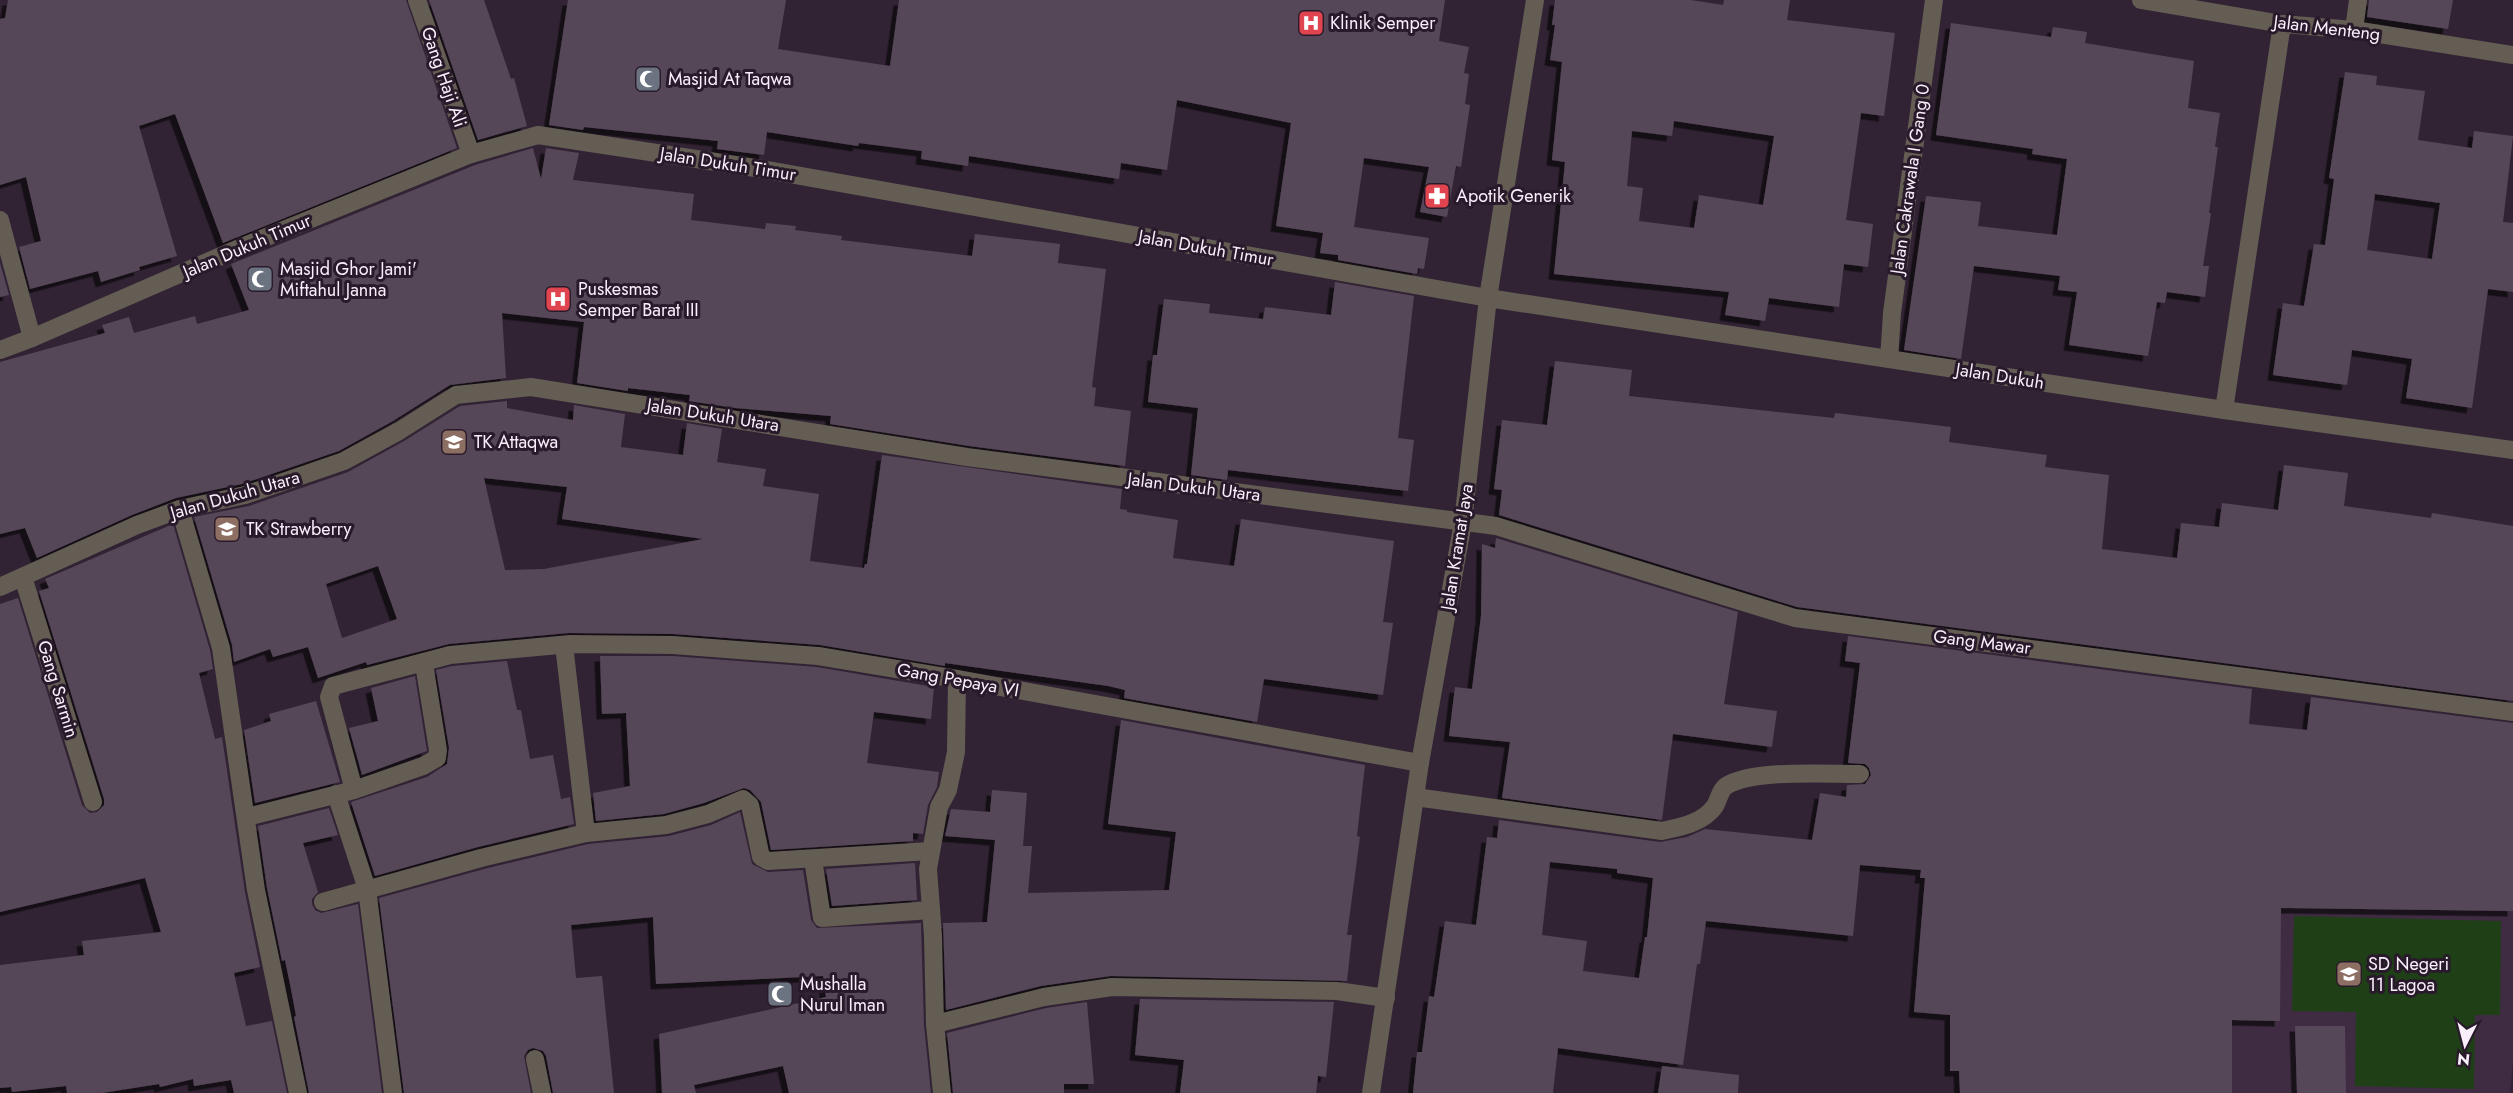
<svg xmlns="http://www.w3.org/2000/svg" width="2513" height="1093" viewBox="0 0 2513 1093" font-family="Jost,sans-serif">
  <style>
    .built { fill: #3f2c42 }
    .green { fill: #1f4017 }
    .building { fill: #564658; fill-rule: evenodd; filter: url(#shadow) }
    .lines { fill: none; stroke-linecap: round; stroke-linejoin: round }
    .minor { stroke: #635d54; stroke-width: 18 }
    .labels { text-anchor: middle; stroke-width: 6; stroke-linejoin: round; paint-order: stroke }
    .poi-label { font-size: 18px; fill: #f9effa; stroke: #281a2a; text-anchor: start }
    .street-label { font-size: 18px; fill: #f9effa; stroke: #281a2a }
  </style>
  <defs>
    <filter id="shadow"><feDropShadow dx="-5.5" dy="5.5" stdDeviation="0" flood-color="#0009"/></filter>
  </defs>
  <rect width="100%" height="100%" fill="#322334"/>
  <path class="built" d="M2513,841V1062L2510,1093H2179L2168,877Z"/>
  <path class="green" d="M2294,916L2501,921L2500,1015H2475L2474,1089L2355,1086L2356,1012L2292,1011Z"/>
  <g class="building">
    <path d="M8,0H406L457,148L223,243L175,114L139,126L177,256L139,267L140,270L101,282L98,271L30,289L19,247L41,241L26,177L0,185V19L5,18Z"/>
    <path d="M429,0H484L511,79L514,78L527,126L478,140Z"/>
    <path d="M568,0H786L778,49L890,66L899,0H1445L1439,41L1469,47L1464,73L1469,74L1465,104L1470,105L1461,167L1456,166L1447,217L1420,212L1429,167L1364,158L1354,227L1429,238L1424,269L1418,268L1417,274L1338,260V255L1320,253L1323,233L1276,226L1291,123L1177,100L1167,170L1121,163L1119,179L969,156L968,166L921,159L922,151L859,143L858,146L767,132L764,155L717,149L718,141L584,127L583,130L549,125Z"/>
    <path d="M1555,0H1691L1723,5L1724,0H1790L1787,20L1895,33L1884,116L1861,113L1846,220L1873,224L1868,267L1844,264L1839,307L1769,298L1765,321L1725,315L1729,292L1554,274L1565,162L1552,160L1562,62L1550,60L1555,25H1552ZM1674,121L1774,136L1763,205L1699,195L1694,228L1639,221L1643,188L1627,186L1632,131L1672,136Z"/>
    <path d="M2369,0H2453L2448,29L2367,17Z"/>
    <path d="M1951,23L2051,37L2053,27L2087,32L2085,43L2194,61L2188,108L2220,113L2215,147H2218L2209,213H2211L2203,266H2209L2205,297L2167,292L2165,303L2157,302L2148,356L2069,345L2077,292L2058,290L2060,276L1974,266L1961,359L1904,350L1926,196L1981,202L1978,226L2057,235L2067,159L2032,154L2033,149L1936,135Z"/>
    <path d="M2345,72L2377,76L2376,85L2425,91L2418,140L2472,148L2474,131L2513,136L2503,222L2513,223V292L2488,289L2472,408L2406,398L2412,359L2352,350L2347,385L2273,375L2283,303L2304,306L2314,244L2325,245L2334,179L2329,178ZM2375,194L2440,203L2432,259L2367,250Z"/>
    <path d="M533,148L541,179L546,148L579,153L573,180L694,194L691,220L765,229L766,223L796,226L795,230L842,236L841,240L972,256L975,234L1060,244L1058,263L1106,269L1092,387L1096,388L1094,406L1131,411L1125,466L969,446L830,424L831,416L735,408L689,401L690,395L628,388V391L577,383L584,322L502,313L506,378L450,385L393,421L339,451L242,484L176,498L132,515L37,558L25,528L0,534V362L105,333L102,325L129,317L134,333L195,316L197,324L249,310L231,264L475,165Z"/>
    <path d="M0,263L9,295L0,297Z"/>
    <path d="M1335,282L1414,296L1398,438L1414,440L1408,491L1228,470L1227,480L1191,475L1198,408L1148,402L1153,355H1157L1164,299L1210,304L1209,313L1263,319L1265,307L1331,315Z"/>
    <path d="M1555,361L1632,370L1629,396L1834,418L1835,413L1951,427L1949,442L2047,455L2045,467L2109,475L2102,549L2177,558L2181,523L2219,527L2222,503L2278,510L2284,465L2348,473L2344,506L2431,518L2432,513L2513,526V701L1797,607L1499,515L1502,490L1494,489L1502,420L1547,425Z"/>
    <path d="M507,401V408L573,420L574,405L625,414L621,447L683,455L687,423L722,429L717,462L766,469L763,486L819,494L810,561L864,568L865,564H867L882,455L1122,489L1120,509L1127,510V512L1178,520L1173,558L1234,566L1241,519L1394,541L1383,622L1393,623L1383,695L1264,679L1257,722L1124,698L1125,690L1108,686L945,663V666L820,645L673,634L569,633L449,644L367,665L366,662L318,678L308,647L273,657L270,649L234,662L232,645L194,517L249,506L348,472L404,441L460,406ZM484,478L567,487L562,519L703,539L544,569L505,570ZM378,566L397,619L342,638L326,584Z"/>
    <path d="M173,524L210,650L213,669L199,673L215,739L222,737L245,892L260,967L234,973L246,1026L272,1021L287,1093H234L231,1080L194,1086L193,1079L160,1087L159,1084L102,1093H67L66,1086L12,1092L11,1087L0,1088V965L84,955L82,941L161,932L145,878L0,912V604L18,598L82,805L90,813L97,812L104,805V799L39,591L49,588L45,579Z"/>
    <path d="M1496,538L1738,612L1724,704L1777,711L1772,747L1673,734L1662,820L1502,798L1510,742L1449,736L1455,687L1472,689L1481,616L1482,544L1495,548Z"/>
    <path d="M1848,636L2252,689L2249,724L2307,730L2311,697L2513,723V911L2281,908L2280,1021L2232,1020V1093H1960L1959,1071H1950V1015L1914,1012L1925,878H1920L1921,870L1860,865L1853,936L1706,921L1700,964H1697L1683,1065L1558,1048L1553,1093H1413L1417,1052H1422L1429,996L1434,997L1445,921L1476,925L1487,837L1497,838L1499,820L1660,842L1687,837L1705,829L1812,840L1820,793L1846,797L1847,785L1865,784L1871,775L1869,768L1865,764L1848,763L1860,663L1845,661ZM1550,862L1617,869V873L1653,878L1647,937H1645L1639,978L1583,971L1587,941L1542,935Z"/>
    <path d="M600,656H673L817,667L934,687L931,719L874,712L867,763L939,772L937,787L928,805L923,834L913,833V841L771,850L761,802L750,790L744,788L704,803L664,814L596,821L593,793L630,786L626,713L602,714Z"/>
    <path d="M507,661L517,710H521L530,759L553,755L561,799L570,797L574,824L478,847L375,876L351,802L427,777L447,764L449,748L436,670L452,666Z"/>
    <path d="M415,676L427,751L362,775L349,728L378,721L371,688Z"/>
    <path d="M316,701L340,782L255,803L244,730L271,721L269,714Z"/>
    <path d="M1121,720L1365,765L1357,836L1360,837L1347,935H1352L1347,981L1111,976L1041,986L946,1010L943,923L987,922L995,840L945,836L951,809L990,812L992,790L1027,793L1023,846H1032L1028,893L1169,890L1176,832L1108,824Z"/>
    <path d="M329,808L338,835L303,843L318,892L312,899V904L315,910L321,913L358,904L382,1093H309L294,1017L296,1016L291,989L285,960L282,961L267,888L258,826Z"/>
    <path d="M740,812L752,864L768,872L803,870L811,920L817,928L921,923L924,1025L931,1093H789L783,1066L694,1085L696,1093H662L659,1034L826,997L823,976L656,984L653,917L571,925L576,978L602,976L614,1093H553L546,1056L543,1051L533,1048L528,1050L524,1056L531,1093H404L379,898L484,869L588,844L669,836L711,825Z"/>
    <path d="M915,863L917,900L832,906L826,869Z"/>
    <path d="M1140,999L1334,1002L1326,1077L1318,1076L1316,1093H1180L1184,1060L1135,1055Z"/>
    <path d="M1087,1002L1094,1084H1064V1093H953L947,1033L1046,1008Z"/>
    <path d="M2295,1026H2345L2346,1093H2297Z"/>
    <path d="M1662,1066L1739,1075L1738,1093H1658Z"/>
  </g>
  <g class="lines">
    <g class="minor">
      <path d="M417,0L471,154"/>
      <path d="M2141,0L2282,24L2354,30L2513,55"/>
      <path d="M2354,30L2358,0"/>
      <path d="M0,220L32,338"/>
      <path d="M0,350L32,338L244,246L471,154L538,135L762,169L1488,298L2224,410L2513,450"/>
      <path d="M1889,359L1892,313L1934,0"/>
      <path d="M2224,410L2282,24"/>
      <path d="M180,509L221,648L256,890L298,1093"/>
      <path d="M23,577L93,802"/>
      <path d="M0,587L137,525L180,509L245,495L344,461L399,431L456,395L531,387L967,457L1496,526L1795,618L2513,712"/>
      <path d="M564,645L586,833"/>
      <path d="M354,790L423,766L437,758L438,750L424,664"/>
      <path d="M336,794L367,889L393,1093"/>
      <path d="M1415,797L1662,831C1681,827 1703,823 1715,806C1719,799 1720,790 1726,786C1752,769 1827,774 1860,774"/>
      <path d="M247,817L354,790L329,697L333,686L450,655L570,644L673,645L818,656L957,679L1420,763"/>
      <path d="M813,859L822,918L930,910"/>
      <path d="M323,902L481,858L586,833L666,825L708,814L743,799L750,805L761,857L768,861L930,851"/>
      <path d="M935,1024L933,936L928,869L939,807L948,790L956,752L957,679"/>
      <path d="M535,1059L542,1093"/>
      <path d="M942,1093L935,1024L1044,997L1112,987L1337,991L1386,998"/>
      <path d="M1371,1093L1420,763L1463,522L1488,298L1535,0"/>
    </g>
  </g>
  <defs>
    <symbol id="hospital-square" viewBox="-11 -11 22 22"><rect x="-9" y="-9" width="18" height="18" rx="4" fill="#e0444e" stroke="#281a2a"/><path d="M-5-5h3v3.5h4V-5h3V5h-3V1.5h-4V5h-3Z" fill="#fff"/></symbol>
    <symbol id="mosque-square" viewBox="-11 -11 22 22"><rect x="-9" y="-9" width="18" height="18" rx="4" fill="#6b7280" stroke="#281a2a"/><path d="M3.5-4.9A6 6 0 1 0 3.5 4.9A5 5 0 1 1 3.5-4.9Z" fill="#fff"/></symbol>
    <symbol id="pharmacy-square" viewBox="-11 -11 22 22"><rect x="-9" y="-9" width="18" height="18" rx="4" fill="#e0444e" stroke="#281a2a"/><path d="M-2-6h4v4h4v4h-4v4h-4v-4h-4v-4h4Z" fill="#fff"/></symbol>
    <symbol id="school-square" viewBox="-11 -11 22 22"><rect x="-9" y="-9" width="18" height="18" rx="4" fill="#8d6e63" stroke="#281a2a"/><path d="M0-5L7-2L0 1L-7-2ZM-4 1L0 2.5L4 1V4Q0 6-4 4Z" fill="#fff"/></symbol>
  </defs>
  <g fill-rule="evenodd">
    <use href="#hospital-square" x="1296" y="8" width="30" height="30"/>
    <use href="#mosque-square" x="633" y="64" width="30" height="30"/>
    <use href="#pharmacy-square" x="1422" y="181" width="30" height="30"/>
    <use href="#mosque-square" x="245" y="264" width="30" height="30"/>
    <use href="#hospital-square" x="543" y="284" width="30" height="30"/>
    <use href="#school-square" x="439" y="427" width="30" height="30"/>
    <use href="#school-square" x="212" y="514" width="30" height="30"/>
    <use href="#school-square" x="2334" y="959" width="30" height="30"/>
    <use href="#mosque-square" x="765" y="979" width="30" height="30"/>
  </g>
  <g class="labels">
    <g class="poi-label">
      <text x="1330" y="29">Klinik Semper</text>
      <text x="668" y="85">Masjid At Taqwa</text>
      <text x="1456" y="202">Apotik Generik</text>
      <text x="280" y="275">Masjid Ghor Jami'<tspan x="280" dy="21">Miftahul Janna</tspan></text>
      <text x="578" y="295">Puskesmas<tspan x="578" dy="21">Semper Barat III</tspan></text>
      <text x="474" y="448">TK Attaqwa</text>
      <text x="246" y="535">TK Strawberry</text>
      <text x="2368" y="970">SD Negeri<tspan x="2368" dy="21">11 Lagoa</tspan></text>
      <text x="800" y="990">Mushalla<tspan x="800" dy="21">Nurul Iman</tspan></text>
    </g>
    <g class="street-label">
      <text transform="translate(2327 28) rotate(7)" y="6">Jalan Menteng</text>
      <text transform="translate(444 77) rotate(71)" y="6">Gang Haji Ali</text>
      <text transform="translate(728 164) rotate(9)" y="6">Jalan Dukuh Timur</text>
      <text transform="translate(1910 179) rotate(-82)" y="6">Jalan Cakrawala I Gang 0</text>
      <text transform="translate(247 246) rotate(-23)" y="6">Jalan Dukuh Timur</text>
      <text transform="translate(1206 248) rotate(10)" y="6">Jalan Dukuh Timur</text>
      <text transform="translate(2000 376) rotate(9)" y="6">Jalan Dukuh</text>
      <text transform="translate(713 415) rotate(9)" y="6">Jalan Dukuh Utara</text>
      <text transform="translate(1194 487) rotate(7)" y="6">Jalan Dukuh Utara</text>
      <text transform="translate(235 495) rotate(-16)" y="6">Jalan Dukuh Utara</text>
      <text transform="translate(1457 547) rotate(-81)" y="6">Jalan Kramat Jaya</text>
      <text transform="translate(1982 642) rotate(7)" y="6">Gang Mawar</text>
      <text transform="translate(958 680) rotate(10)" y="6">Gang Pepaya VI</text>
      <text transform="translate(58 689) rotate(73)" y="6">Gang Sarmin</text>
    </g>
  </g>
  <g transform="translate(2465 1045) rotate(186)" stroke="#281a2a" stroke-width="4.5" paint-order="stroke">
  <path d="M0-4.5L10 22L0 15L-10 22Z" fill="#f9effa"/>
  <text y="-9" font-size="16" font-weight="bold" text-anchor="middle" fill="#f9effa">N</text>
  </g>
</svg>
